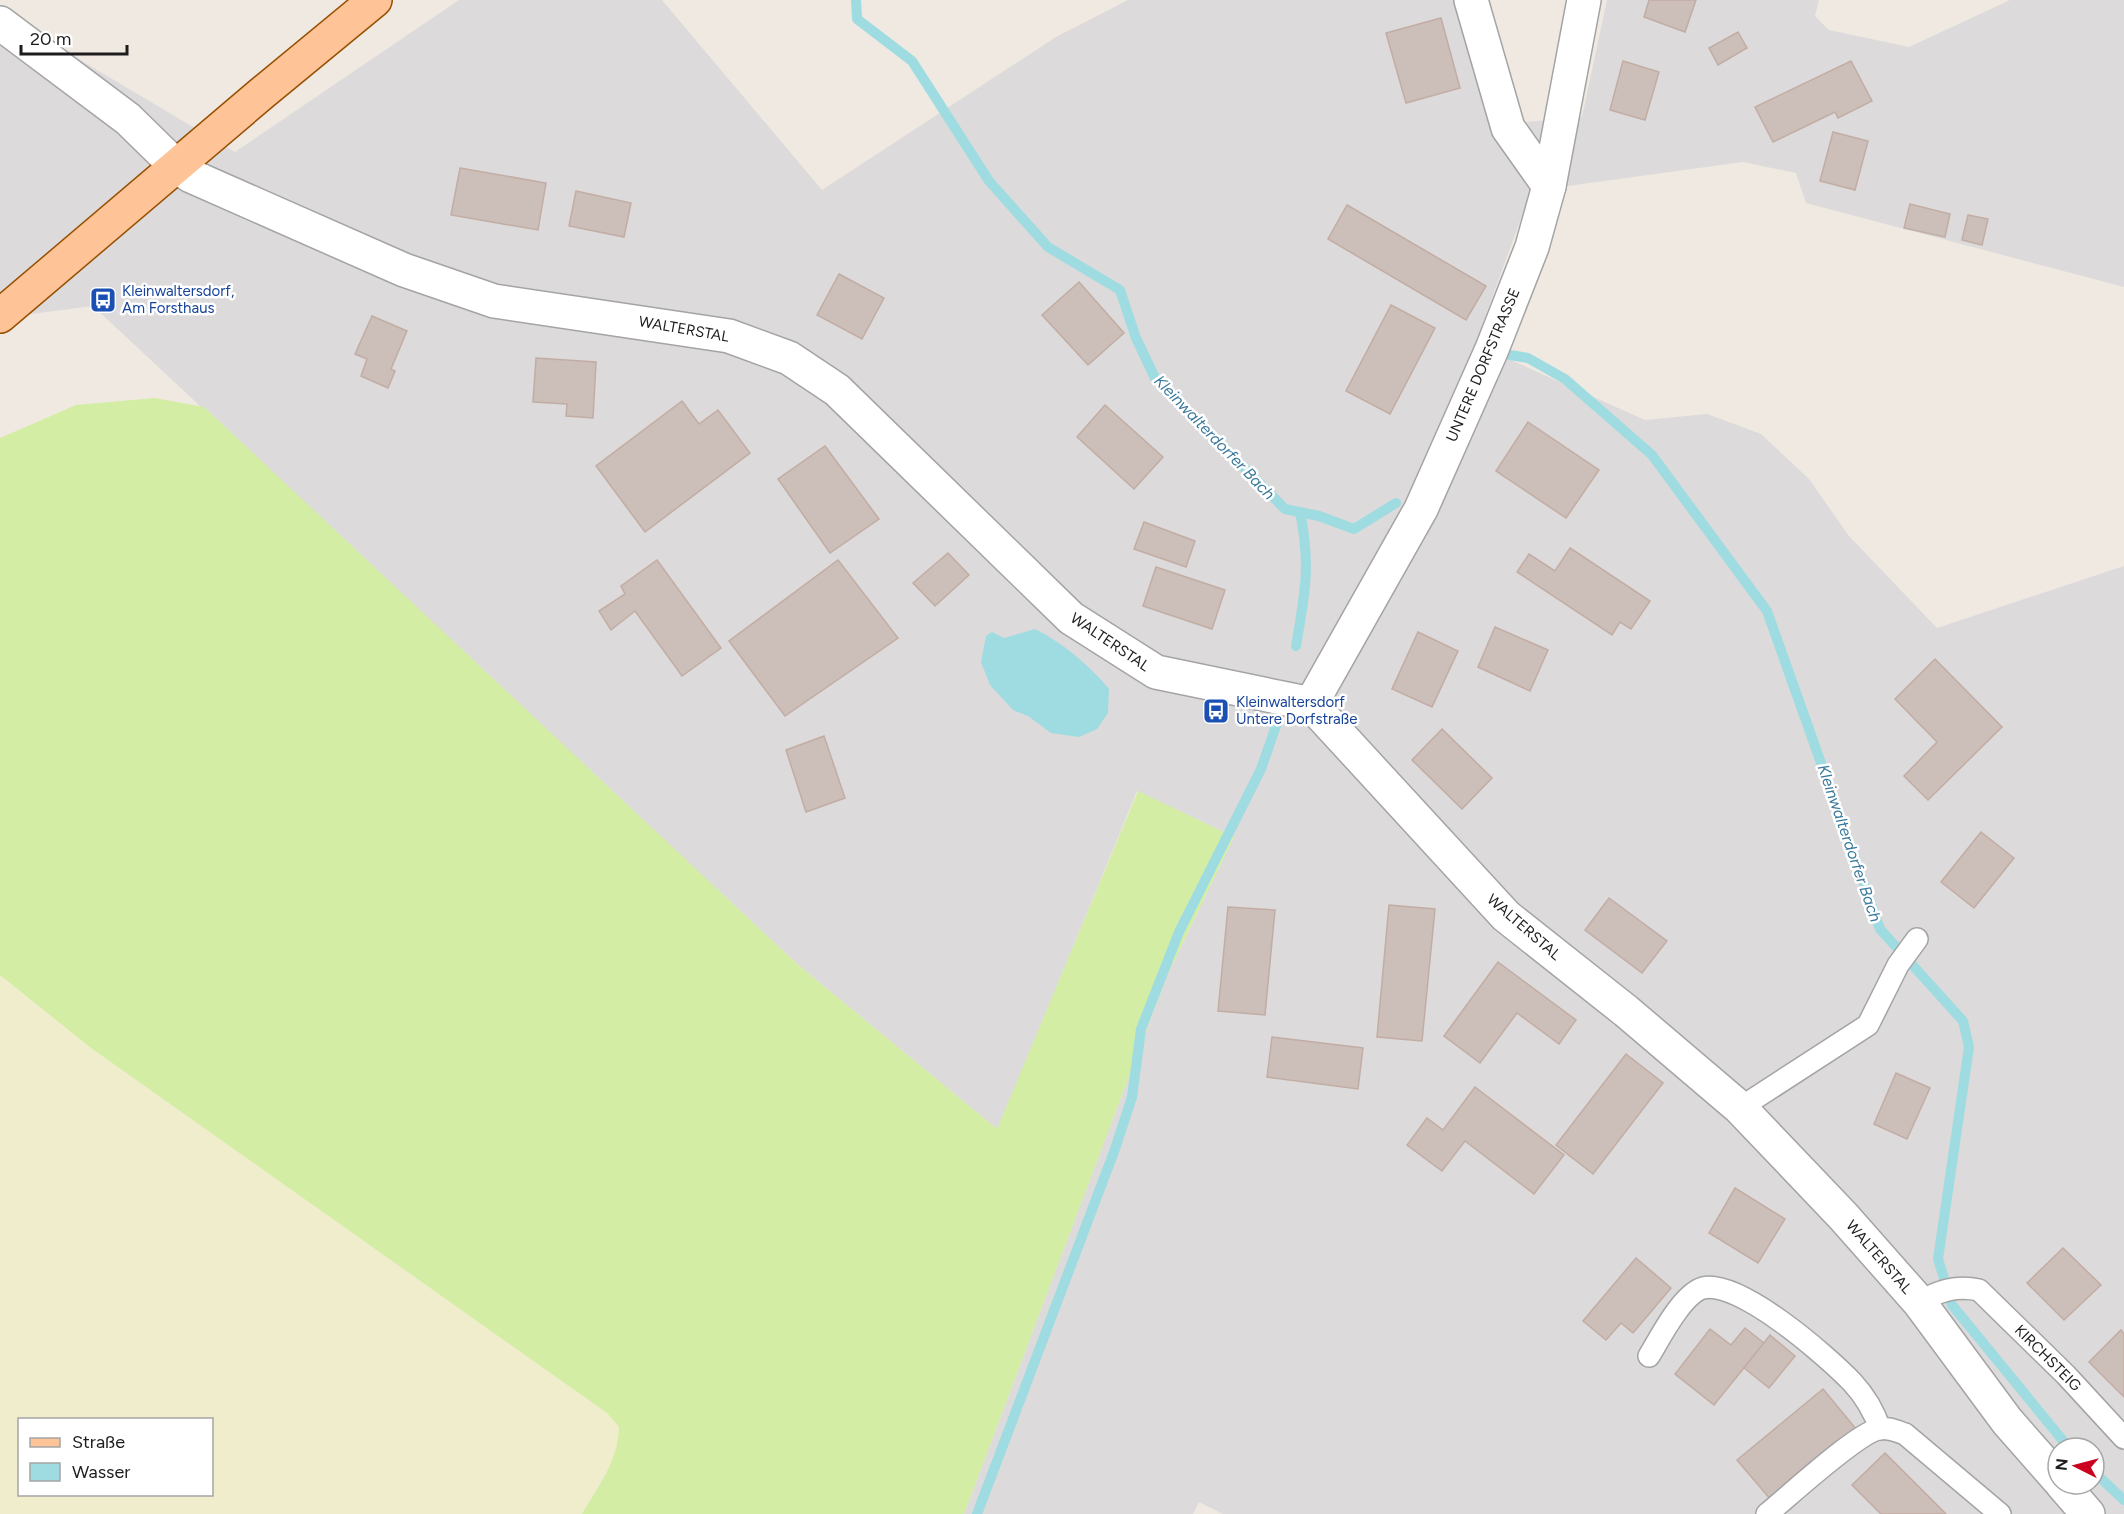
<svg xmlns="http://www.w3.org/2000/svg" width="2124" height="1514" viewBox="0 0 2124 1514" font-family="Figtree,sans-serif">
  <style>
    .residential { fill: #dcdada; fill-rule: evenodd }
    .farmland { fill: #f0edcc; fill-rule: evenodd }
    .grass { fill: #d3eea4 }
    .water { fill: #9fdce1 }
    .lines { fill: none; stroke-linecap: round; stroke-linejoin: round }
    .stream { stroke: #9fdce1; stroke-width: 10 }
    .building { fill: #ccbeb8; stroke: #c2ada4; stroke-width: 1.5 }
    .lane-casing { stroke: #a4a4a4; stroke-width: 24 }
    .street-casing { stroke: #a4a4a4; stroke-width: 36 }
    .primary-casing { stroke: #974f00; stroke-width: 36 }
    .lane { stroke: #fff; stroke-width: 21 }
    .street { stroke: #fff; stroke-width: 33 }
    .primary { stroke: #ffc398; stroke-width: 33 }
    .labels { text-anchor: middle; stroke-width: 5; stroke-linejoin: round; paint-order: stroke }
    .transit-label { font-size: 15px; fill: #164399; stroke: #fff; text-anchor: start }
    .street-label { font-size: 15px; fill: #1d1d1d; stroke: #fff }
    .water-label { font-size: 16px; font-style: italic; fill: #3b7a9c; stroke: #fff }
  </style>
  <rect width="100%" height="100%" fill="#efe9e2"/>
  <path class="residential" d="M459,0H662L822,190L1056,37L1128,0H1467L1505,124L1582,117L1607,0H1819L1815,16L1829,30L1909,47L2010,0H2124V287L1806,203L1796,173L1743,162L1531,191L1475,344L1645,420L1707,414L1761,434L1809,479L1849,536L1937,628L2124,566V1514H1223L1199,1502L1193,1514H964L1166,978L1234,837L1137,791L998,1130L797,964L93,306L0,318V8L23,26L235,152ZM2058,1448H2094V1484H2058Z"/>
  <path class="farmland" d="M0,975L91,1048L607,1413L619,1427V1439L611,1463L582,1514H0ZM20,1420H212V1494H20Z"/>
  <path class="grass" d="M155,398L204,407L797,964L997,1129L1138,791L1234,837L1166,978L964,1514H582C598,1487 619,1459 619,1427L607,1413L91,1048L0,975V438L76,405Z"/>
  <path class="water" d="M1035,629C1063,643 1089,665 1109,689L1108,713L1097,729L1079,737L1051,733L1028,716L1013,710L990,685L981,662L986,636L992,632L1004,638Z"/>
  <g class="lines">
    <g class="stream">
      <path d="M856,0L857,19L912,61L989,181L1048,247L1120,290L1136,338L1155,378L1285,509L1319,516L1354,529L1396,503"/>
      <path d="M1510,355L1528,358L1565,379L1652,455L1767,611L1880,929L1963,1021L1969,1047L1938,1259L1952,1305L2069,1448"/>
      <path d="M1296,646C1305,593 1311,566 1300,512"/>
      <path d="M2094,1472L2124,1500"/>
      <path d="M977,1514L1115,1149L1132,1097L1141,1029L1179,932L1261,769L1277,723"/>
    </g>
  </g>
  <g class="building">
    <path d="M1649,0H1696L1685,32L1644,17Z"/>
    <path d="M1441,18L1460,88L1406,103L1386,33Z"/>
    <path d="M1738,32L1747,48L1718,65L1709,48Z"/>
    <path d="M1623,61L1659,72L1645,120L1610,110Z"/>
    <path d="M1851,61L1872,101L1838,118L1835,112L1773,142L1755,107Z"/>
    <path d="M1833,132L1868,141L1855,190L1820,181Z"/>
    <path d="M460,168L546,183L538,230L451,215Z"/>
    <path d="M576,191L631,203L624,237L569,226Z"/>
    <path d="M1910,204L1950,214L1945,237L1904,228Z"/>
    <path d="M1347,205L1486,286L1466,320L1328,239Z"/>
    <path d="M1968,215L1988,219L1982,245L1962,240Z"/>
    <path d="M839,274L884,298L862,339L817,315Z"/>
    <path d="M1079,282L1124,333L1088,365L1042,315Z"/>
    <path d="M1391,305L1435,328L1390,414L1346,391Z"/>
    <path d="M372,316L407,331L391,369L395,371L388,388L361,376L367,359L355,354Z"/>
    <path d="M536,358L596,362L593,418L566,416L567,404L533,402Z"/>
    <path d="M682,401L699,424L718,410L750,453L645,532L596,466Z"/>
    <path d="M1105,405L1163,457L1134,489L1077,437Z"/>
    <path d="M1528,422L1599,470L1566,518L1496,471Z"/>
    <path d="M825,446L879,519L830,553L778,479Z"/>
    <path d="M1144,522L1195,541L1186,567L1134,549Z"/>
    <path d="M1570,548L1650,601L1631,629L1620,622L1612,635L1517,572L1529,554L1555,571Z"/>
    <path d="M948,553L969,575L935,606L913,583Z"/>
    <path d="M657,560L721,648L682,676L635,611L611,630L599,611L625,594L621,586Z"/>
    <path d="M838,560L898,638L785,716L729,641Z"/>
    <path d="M1156,567L1225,590L1212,629L1143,606Z"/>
    <path d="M1495,627L1548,650L1530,691L1478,667Z"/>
    <path d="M1418,632L1458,651L1432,707L1392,689Z"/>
    <path d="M1935,659L2002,727L1928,800L1904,776L1937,742L1895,699Z"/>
    <path d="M1442,729L1492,778L1462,809L1412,760Z"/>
    <path d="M824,736L845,798L806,812L786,750Z"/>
    <path d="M1981,832L2014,858L1974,908L1941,882Z"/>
    <path d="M1609,898L1667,941L1642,973L1585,930Z"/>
    <path d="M1389,905L1435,909L1422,1041L1377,1037Z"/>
    <path d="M1228,907L1275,910L1265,1015L1218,1011Z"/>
    <path d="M1498,962L1576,1020L1559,1044L1517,1013L1480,1063L1444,1036Z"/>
    <path d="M1272,1037L1363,1048L1358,1089L1267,1077Z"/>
    <path d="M1626,1054L1663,1083L1593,1174L1556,1145Z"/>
    <path d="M1896,1073L1930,1088L1907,1139L1874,1124Z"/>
    <path d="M1475,1087L1564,1155L1534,1194L1465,1141L1442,1171L1407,1145L1427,1118L1443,1130Z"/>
    <path d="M1735,1188L1785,1219L1758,1263L1709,1233Z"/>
    <path d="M2063,1248L2101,1285L2064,1320L2027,1283Z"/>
    <path d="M1636,1258L1671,1288L1633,1333L1621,1323L1606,1340L1583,1321Z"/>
    <path d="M1745,1328L1764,1343L1714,1405L1675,1374L1710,1329L1731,1345Z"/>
    <path d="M2121,1330L2124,1334V1397L2089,1362Z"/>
    <path d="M1770,1335L1795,1356L1769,1388L1744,1368Z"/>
    <path d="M1823,1389L1856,1429L1771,1500L1737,1460Z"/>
    <path d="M1885,1453L1946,1514H1881L1852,1485Z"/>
  </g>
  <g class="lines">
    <defs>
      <g id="lane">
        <path d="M1740,1108L1868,1025L1898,965L1917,939"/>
        <path d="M1919,1302C1939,1291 1956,1285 1979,1290L2066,1375L2124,1438"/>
        <path d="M1649,1356C1660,1338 1682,1294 1703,1288C1739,1279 1827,1356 1852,1382C1865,1396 1874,1411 1880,1429"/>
        <path d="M1767,1514C1789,1496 1855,1435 1878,1429C1888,1427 1896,1431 1905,1434L2000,1514"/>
      </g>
      <g id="street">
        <path d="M1471,0L1508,128L1549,186"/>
        <path d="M0,23L128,119L176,166L191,176L404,270L494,301L729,336L789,358L837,390L1071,618L1156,672L1311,704L1506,916L1626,1011L1740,1108L1843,1216L1919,1302L2007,1421L2058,1479"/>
        <path d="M1311,704L1421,509L1492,349L1532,247L1549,186L1584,0"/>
        <path d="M2062,1484L2088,1514"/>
      </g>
      <path id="primary" d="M0,316L261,94L375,0"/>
    </defs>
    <use href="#lane" class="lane-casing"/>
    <use href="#street" class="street-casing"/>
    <use href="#primary" class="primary-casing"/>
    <use href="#lane" class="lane"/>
    <use href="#street" class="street"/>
    <use href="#primary" class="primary"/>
  </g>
  <defs>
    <symbol id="bus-square" viewBox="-11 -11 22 22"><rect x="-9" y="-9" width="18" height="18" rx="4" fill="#1a4fb4" stroke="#fff"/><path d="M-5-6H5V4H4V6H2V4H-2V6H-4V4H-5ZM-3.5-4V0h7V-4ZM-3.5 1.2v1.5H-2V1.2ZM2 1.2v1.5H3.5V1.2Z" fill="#fff"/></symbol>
  </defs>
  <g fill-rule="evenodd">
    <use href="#bus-square" x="88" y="285" width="30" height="30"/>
    <use href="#bus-square" x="1201" y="696" width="30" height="30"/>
  </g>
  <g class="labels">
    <g class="transit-label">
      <text x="122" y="296">Kleinwaltersdorf,<tspan x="122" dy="17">Am Forsthaus</tspan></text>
      <text x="1236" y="707">Kleinwaltersdorf<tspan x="1236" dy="17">Untere Dorfstraße</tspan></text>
    </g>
    <g class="street-label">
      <text transform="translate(684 329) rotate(10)" y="5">WALTERSTAL</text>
      <text transform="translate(1483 365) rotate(-67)" y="5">UNTERE DORFSTRASSE</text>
      <text transform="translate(1110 642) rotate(34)" y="5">WALTERSTAL</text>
      <text transform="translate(1524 927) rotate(41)" y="5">WALTERSTAL</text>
      <text transform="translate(1879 1257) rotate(49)" y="5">WALTERSTAL</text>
      <text transform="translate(2048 1358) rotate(45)" y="5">KIRCHSTEIG</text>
    </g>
    <g class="water-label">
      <text transform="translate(1215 437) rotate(46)" y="6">Kleinwalterdorfer Bach</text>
      <text transform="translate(1850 843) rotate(71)" y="6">Kleinwalterdorfer Bach</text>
    </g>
  </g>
  <rect x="18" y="1418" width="195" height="78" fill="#ffffff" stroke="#a5a5a5" stroke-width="1.5"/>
  <rect x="30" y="1438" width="30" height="9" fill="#ffc398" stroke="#a5a5a5" stroke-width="1.5"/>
  <text x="72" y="1448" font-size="18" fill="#1d1d1d">Straße</text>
  <rect x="30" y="1463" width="30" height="18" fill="#9fdce1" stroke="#a5a5a5" stroke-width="1.5"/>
  <text x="72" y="1478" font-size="18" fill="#1d1d1d">Wasser</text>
  <g transform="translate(2076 1466) rotate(276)"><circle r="28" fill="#ffffff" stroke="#a5a5a5" stroke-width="1.5"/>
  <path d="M0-4.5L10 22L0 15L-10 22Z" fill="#cb001e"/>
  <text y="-9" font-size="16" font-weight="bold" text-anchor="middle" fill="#1d1d1d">N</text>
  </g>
  <path d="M21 45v9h106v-9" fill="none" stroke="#1d1d1d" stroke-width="3"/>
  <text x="30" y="45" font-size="18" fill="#1d1d1d" stroke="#ffffff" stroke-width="4.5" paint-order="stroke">20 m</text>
</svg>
